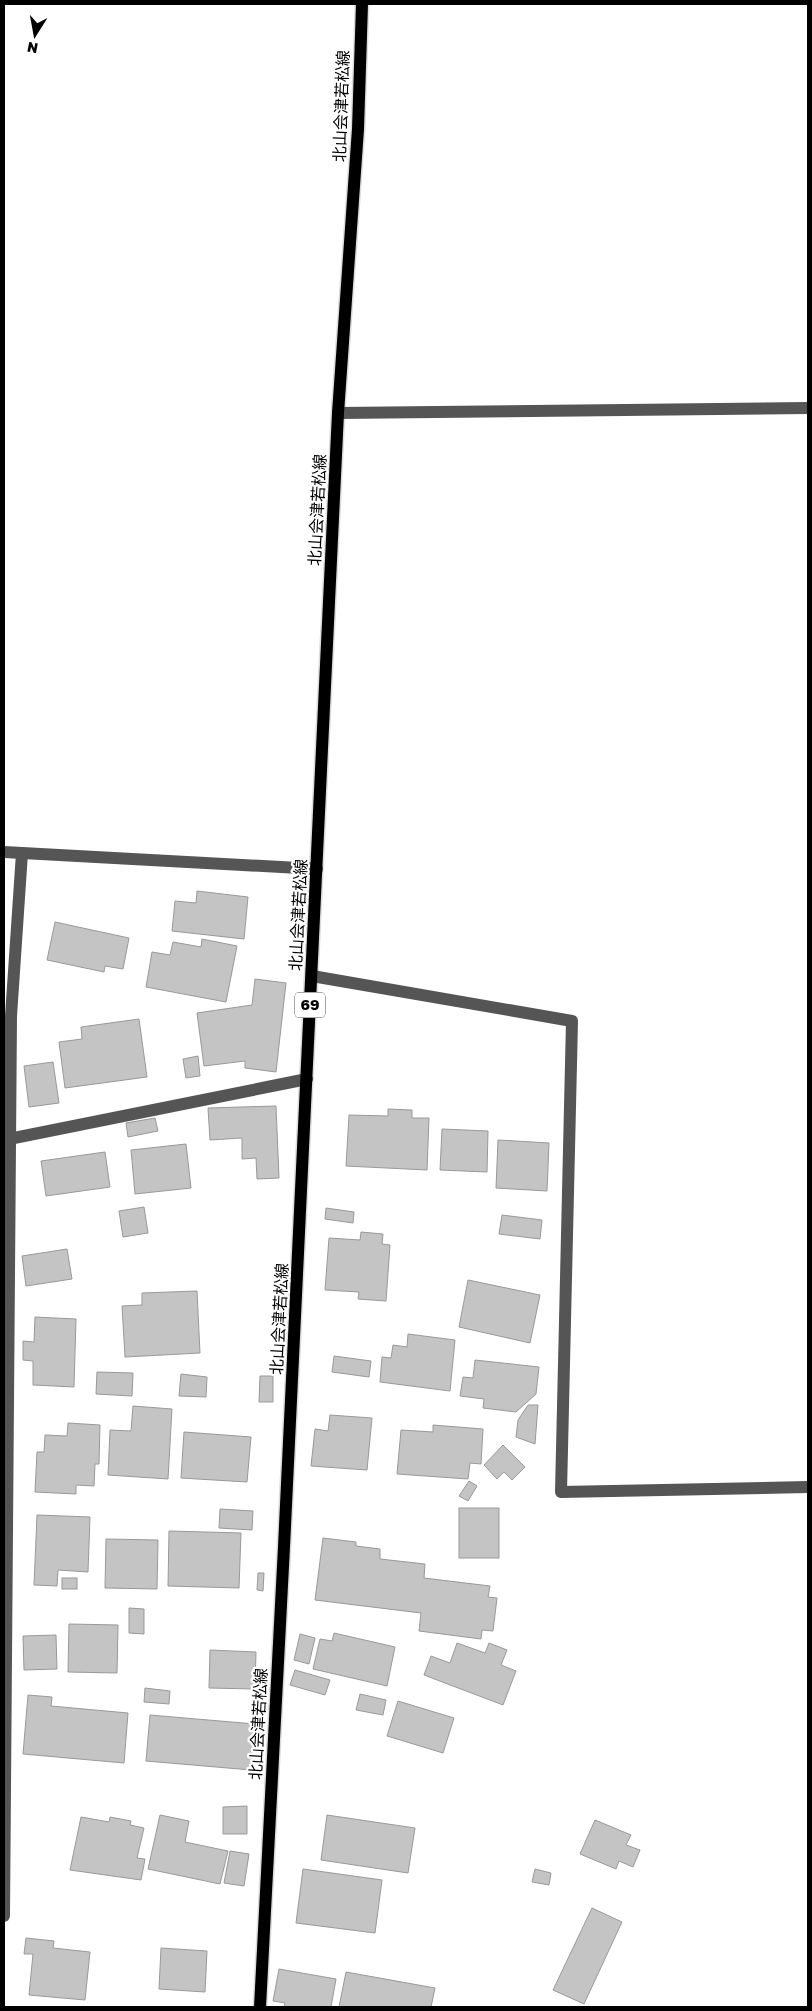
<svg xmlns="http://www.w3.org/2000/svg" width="812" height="2011" viewBox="0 0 812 2011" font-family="'Golos Text','Noto Sans JP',sans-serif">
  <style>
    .building { fill: #c4c4c4; stroke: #999 }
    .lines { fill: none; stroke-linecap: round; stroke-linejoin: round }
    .major-casing { stroke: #dbdbdb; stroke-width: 15 }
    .minor { stroke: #555; stroke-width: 12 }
    .major { stroke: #000; stroke-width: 12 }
    .labels { text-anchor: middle; stroke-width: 4.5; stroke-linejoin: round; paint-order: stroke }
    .shield { fill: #fff; stroke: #4c4c4c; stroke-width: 1 }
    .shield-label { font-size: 15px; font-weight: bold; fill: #000 }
    .street-label { font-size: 16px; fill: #000; stroke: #fff }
  </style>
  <rect width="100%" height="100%" fill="#fff"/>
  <g class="building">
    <path d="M197,891L248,897L244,939L172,931L175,901L196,903Z"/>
    <path d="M55,922L129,938L123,969L105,966L104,972L47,960Z"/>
    <path d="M202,939L237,946L226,1002L146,987L152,952L170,955L173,942L201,947Z"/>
    <path d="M255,979L286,983L276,1072L245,1068V1061L204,1066L197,1013L252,1005Z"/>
    <path d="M139,1019L147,1077L65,1088L59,1042L82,1039L81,1027Z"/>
    <path d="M198,1056L200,1076L186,1078L183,1059Z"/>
    <path d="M53,1062L59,1103L29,1107L24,1066Z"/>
    <path d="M276,1106L279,1178L257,1179L256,1158L242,1159V1138L210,1140L208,1108Z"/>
    <path d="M388,1109L412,1110V1118H429L427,1170L346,1166L349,1115L388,1116Z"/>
    <path d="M155,1118L158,1131L128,1137L126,1123Z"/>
    <path d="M442,1129L488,1131L487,1172L440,1170Z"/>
    <path d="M498,1140L549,1143L547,1191L496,1188Z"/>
    <path d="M186,1144L191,1188L135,1194L131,1150Z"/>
    <path d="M105,1152L110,1187L46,1196L41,1161Z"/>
    <path d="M144,1207L148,1233L123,1237L119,1211Z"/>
    <path d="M326,1208L354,1212L353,1223L325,1219Z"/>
    <path d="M502,1215L542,1220L540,1239L499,1234Z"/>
    <path d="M361,1232L383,1234L382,1244L390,1245L386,1301L358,1299L359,1292L325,1290L329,1238L360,1240Z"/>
    <path d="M67,1249L72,1279L26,1286L22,1256Z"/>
    <path d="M468,1280L540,1295L530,1343L459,1327Z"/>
    <path d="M197,1291L200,1353L125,1357L122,1306L142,1305V1293Z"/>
    <path d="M35,1317L76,1319L74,1387L33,1385V1361L23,1360V1341L34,1342Z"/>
    <path d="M408,1334L455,1340L450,1391L380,1382L382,1357L391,1358L393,1345L407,1347Z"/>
    <path d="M334,1356L371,1361L369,1377L332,1372Z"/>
    <path d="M475,1360L539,1367L536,1394L516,1412L483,1408L484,1399L460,1396L463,1377L473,1378Z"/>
    <path d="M97,1372L133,1373L132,1396L96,1394Z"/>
    <path d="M181,1374L207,1377L206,1397L179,1396Z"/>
    <path d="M260,1376H273V1402H259Z"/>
    <path d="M528,1405H538L535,1444L516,1437L518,1420Z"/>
    <path d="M133,1406L172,1409L168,1479L108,1475L110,1430L131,1431Z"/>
    <path d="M330,1415L372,1418L367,1470L311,1466L315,1429L328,1431Z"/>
    <path d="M68,1423L100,1425L99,1464H95L94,1486L76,1485V1494L35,1492L37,1452H44L45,1435L67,1436Z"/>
    <path d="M433,1425L483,1429L481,1464L470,1463L468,1479L397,1474L401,1430L433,1432Z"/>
    <path d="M184,1432L251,1437L247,1482L181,1478Z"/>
    <path d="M503,1445L525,1467L512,1480L504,1472L497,1479L484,1465Z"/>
    <path d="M469,1481L477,1486L468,1501L459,1496Z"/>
    <rect x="459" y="1508" width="40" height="50"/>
    <path d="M220,1509L253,1511L252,1530L219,1528Z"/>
    <path d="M37,1515L90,1517L88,1572L58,1570L57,1586L34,1585Z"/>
    <path d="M169,1531L241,1533L239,1588L168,1586Z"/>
    <path d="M323,1538L356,1542V1546L380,1549V1559L425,1564L424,1578L490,1586L488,1597L497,1598L493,1631L482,1630L481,1639L419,1631L421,1613L315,1600Z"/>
    <path d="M106,1539L158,1540L157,1589L105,1588Z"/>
    <path d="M258,1573H264L263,1591L257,1590Z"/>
    <rect x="62" y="1578" width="15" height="11"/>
    <path d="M129,1608L144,1609V1634L129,1633Z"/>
    <path d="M69,1624L118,1625L117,1673L68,1672Z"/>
    <path d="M334,1633L395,1647L387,1686L313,1669L320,1639L332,1641Z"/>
    <path d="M300,1634L315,1638L309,1664L294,1660Z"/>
    <path d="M56,1635L57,1669L24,1670L23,1636Z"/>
    <path d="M457,1643L485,1653L489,1643L507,1650L501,1665L516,1671L503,1705L424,1675L431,1656L450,1663Z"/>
    <path d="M210,1650L256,1652L255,1689L209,1688Z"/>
    <path d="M295,1670L330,1680L325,1695L290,1685Z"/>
    <path d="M145,1688L170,1691L169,1704L144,1702Z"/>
    <path d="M360,1694L386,1700L383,1715L356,1710Z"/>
    <path d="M28,1695L52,1697L51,1706L128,1713L124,1763L23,1754Z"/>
    <path d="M398,1701L454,1718L443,1753L387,1736Z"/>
    <path d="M150,1715L255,1724L251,1770L146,1761Z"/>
    <path d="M247,1806V1834H223V1807Z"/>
    <path d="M160,1815L189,1821L185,1842L228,1851L220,1884L148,1869Z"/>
    <path d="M327,1815L415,1828L408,1873L321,1860Z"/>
    <path d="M81,1817L109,1822L110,1817L131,1821L130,1825L144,1828L137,1858L145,1859L141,1880L70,1870Z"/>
    <path d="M595,1820L631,1835L626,1845L640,1850L633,1867L619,1861L616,1869L580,1854Z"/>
    <path d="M230,1851L249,1854L244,1886L224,1883Z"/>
    <path d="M303,1869L382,1880L375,1933L296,1923Z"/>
    <path d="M535,1869L551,1873L549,1885L532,1882Z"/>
    <path d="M592,1908L622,1922L584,2004L553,1990Z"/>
    <path d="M26,1938L54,1941L53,1948L90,1952L85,2000L29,1995L33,1954H24Z"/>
    <path d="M161,1948L207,1951L205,1992L159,1989Z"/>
    <path d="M279,1969L336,1979L331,2007H284L285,2003L273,2001Z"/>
    <path d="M346,1972L435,1988L431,2007H339Z"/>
  </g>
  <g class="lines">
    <defs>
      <path id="major" d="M260,2007L284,1547L338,413L358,129L362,4"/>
    </defs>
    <use href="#major" class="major-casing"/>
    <g class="minor">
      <path d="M338,413L808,408"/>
      <path d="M4,852L317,869"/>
      <path d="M312,976L572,1021L561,1492L808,1487"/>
      <path d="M9,1139L307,1079"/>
      <path d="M4,1916L11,1016L22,853"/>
    </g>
    <use href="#major" class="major"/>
  </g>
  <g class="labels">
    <rect class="shield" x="295" y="992.5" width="30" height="25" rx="4"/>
    <g class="shield-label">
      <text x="310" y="1010">69</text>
    </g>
    <g class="street-label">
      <text transform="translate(341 106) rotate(-88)" y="6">北山会津若松線</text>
      <text transform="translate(317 510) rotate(-87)" y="6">北山会津若松線</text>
      <text transform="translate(298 915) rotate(-87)" y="6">北山会津若松線</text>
      <text transform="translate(279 1319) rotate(-87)" y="6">北山会津若松線</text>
      <text transform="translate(258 1724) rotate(-87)" y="6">北山会津若松線</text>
    </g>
  </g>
  <rect width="812" height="2011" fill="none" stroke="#000000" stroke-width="10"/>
  <g transform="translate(35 35) rotate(191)" stroke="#ffffff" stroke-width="4" paint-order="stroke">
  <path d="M0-4L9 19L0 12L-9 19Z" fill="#000000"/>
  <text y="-8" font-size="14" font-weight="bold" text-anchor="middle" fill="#000000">N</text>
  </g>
</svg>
